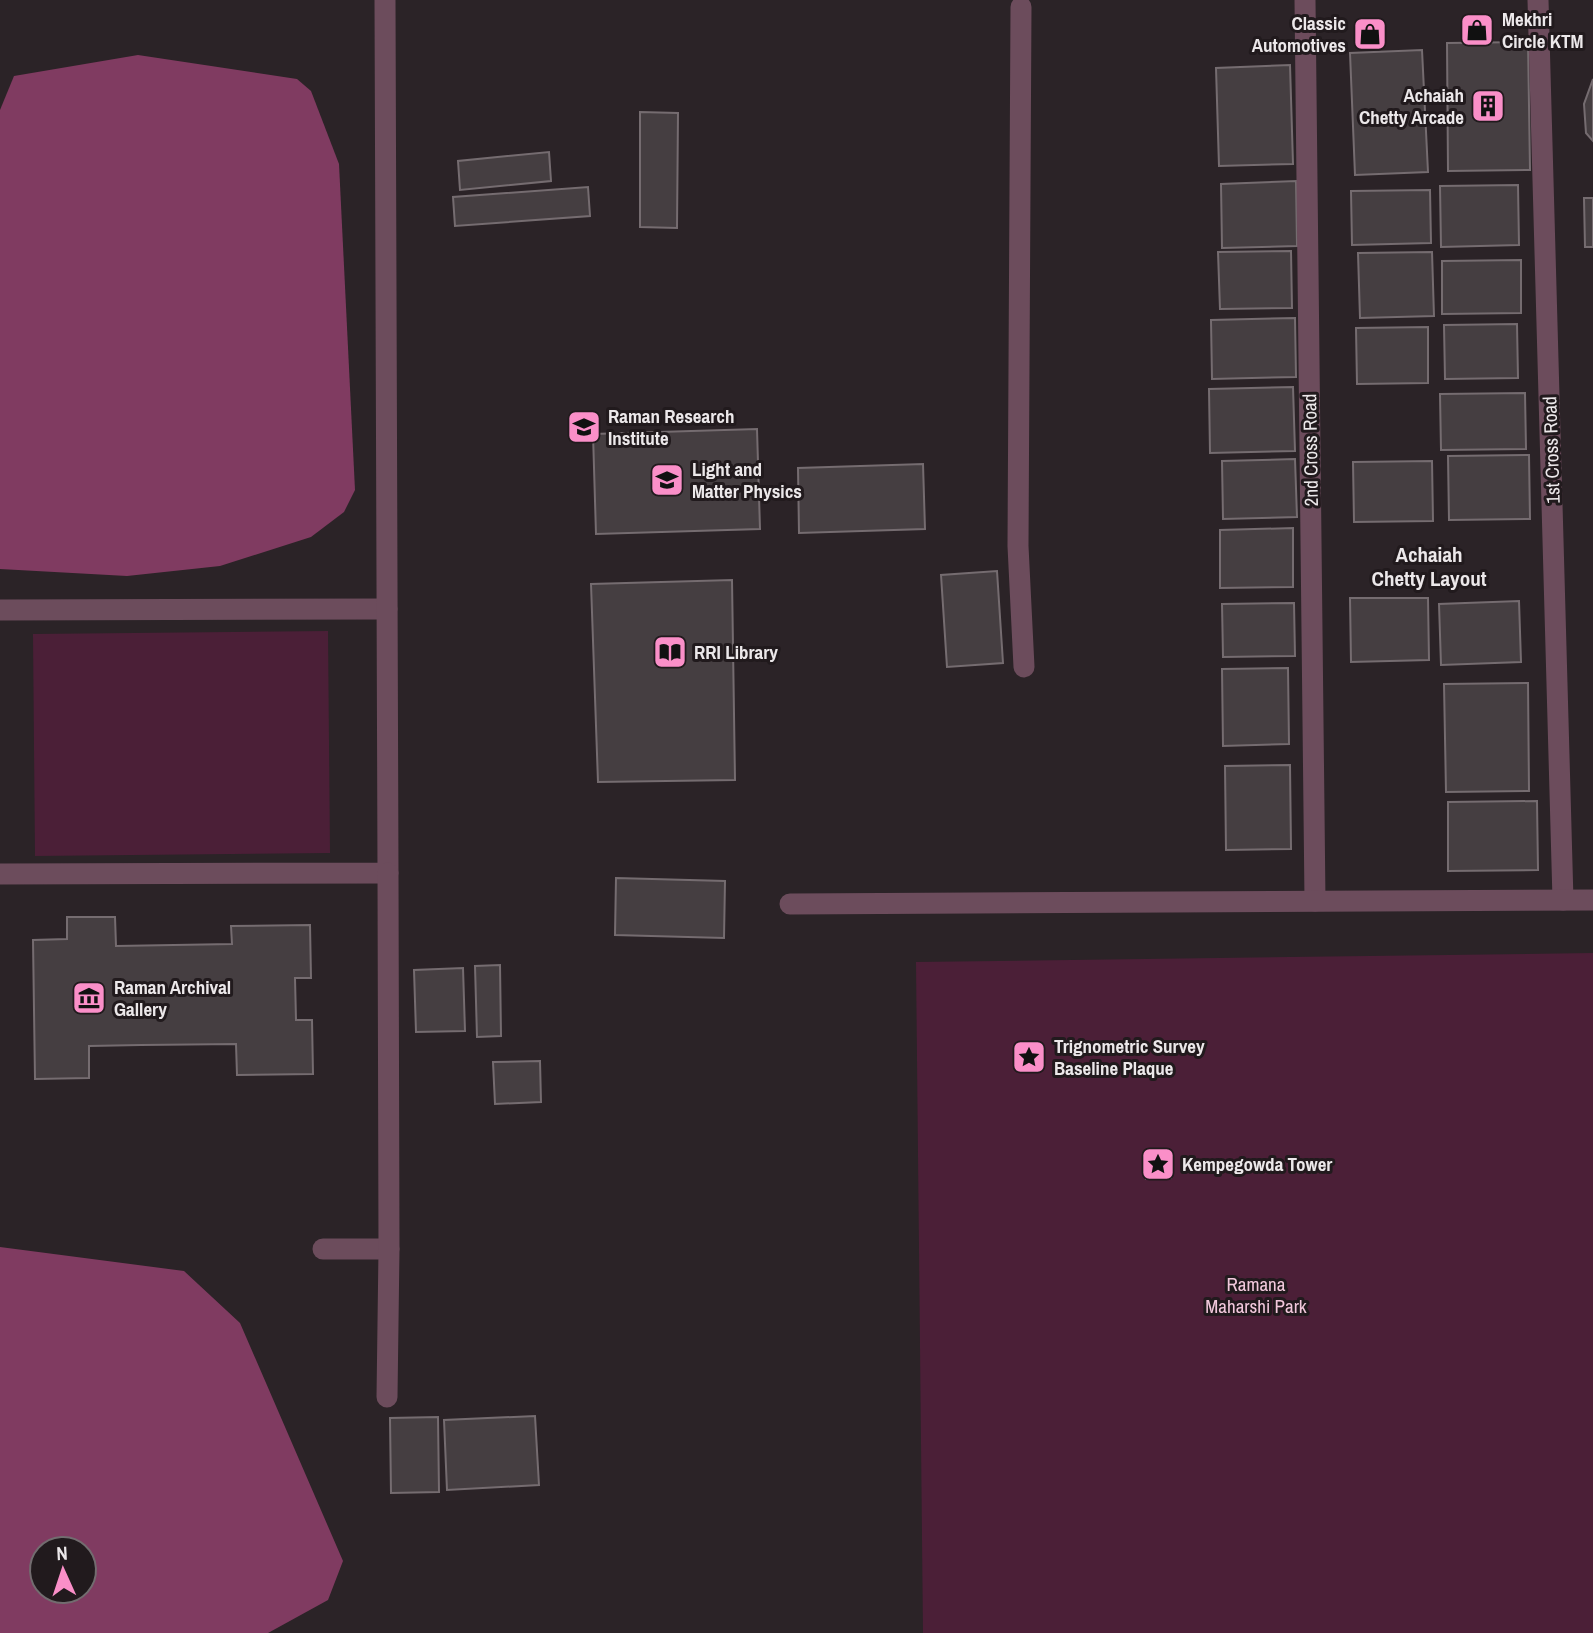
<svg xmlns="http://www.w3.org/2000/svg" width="1593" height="1633" viewBox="0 0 1593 1633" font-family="'Archivo Narrow',sans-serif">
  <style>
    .green { fill: #4b1f37 }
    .forest { fill: #803b61; fill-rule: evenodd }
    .building { fill: #453e41; stroke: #756c70; stroke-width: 2 }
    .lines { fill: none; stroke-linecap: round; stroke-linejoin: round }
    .minor { stroke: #6c4c5c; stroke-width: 21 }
    .labels { text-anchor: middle; stroke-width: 6; stroke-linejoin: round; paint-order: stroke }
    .poi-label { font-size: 19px; font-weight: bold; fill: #ece8ea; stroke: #211a1d; text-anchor: start }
    .street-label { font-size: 19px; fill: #ece8ea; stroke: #211a1d }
    .park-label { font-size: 19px; fill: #f2c8dc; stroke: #211a1d }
    .neighbourhood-label { font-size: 21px; font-weight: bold; fill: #ece8ea; stroke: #211a1d }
  </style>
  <rect width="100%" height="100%" fill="#2b2327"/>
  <g class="green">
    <path d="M328,631L330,853L35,856L33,634Z"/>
    <path d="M1593,953V1633H923L916,962Z"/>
  </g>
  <g class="forest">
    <path d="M138,55L297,79L311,91L339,164L355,490L344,512L311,537L220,566L127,576L0,569V110L14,76Z"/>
    <path d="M0,1247L184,1271L240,1323L343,1561L328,1600L268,1633H0ZM84,1549V1591H42V1549Z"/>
  </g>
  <g class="building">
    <path d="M1528,42L1530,170L1448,171L1447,43Z"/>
    <path d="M1422,50L1428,172L1355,175L1350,53Z"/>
    <path d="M1290,65L1293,164L1219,166L1216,68Z"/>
    <path d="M1593,79V141L1586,133L1584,104Z"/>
    <path d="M640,112L678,113L677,228L640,227Z"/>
    <path d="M549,152L551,181L460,190L458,161Z"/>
    <path d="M1296,181L1297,246L1222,248L1221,184Z"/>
    <path d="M1518,185L1519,245L1441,247L1440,186Z"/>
    <path d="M588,187L590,216L455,226L453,197Z"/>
    <path d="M1430,190L1431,243L1352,245L1351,191Z"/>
    <path d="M1584,198H1593V247H1585Z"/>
    <path d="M1291,251L1292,308L1220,309L1218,252Z"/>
    <path d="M1432,252L1434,316L1360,318L1358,253Z"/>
    <path d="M1521,260V313L1442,314V261Z"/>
    <path d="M1295,318L1296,377L1212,379L1211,320Z"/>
    <path d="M1517,324L1518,378L1445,379L1444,325Z"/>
    <path d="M1428,327V383L1357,384L1356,328Z"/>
    <path d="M1293,387L1295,451L1210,453L1209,389Z"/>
    <path d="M1525,393L1526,449L1441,450L1440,394Z"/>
    <path d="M757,429L760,529L596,534L593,434Z"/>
    <path d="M1529,455L1530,519L1449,520L1448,456Z"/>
    <path d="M1295,459L1297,517L1223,519L1222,461Z"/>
    <path d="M1432,461L1433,521L1354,522L1353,462Z"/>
    <path d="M923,464L925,529L799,533L798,468Z"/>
    <path d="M1293,528V587L1220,588V530Z"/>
    <path d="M997,571L1003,663L947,667L941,575Z"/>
    <path d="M732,580L735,780L598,782L591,584Z"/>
    <path d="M1350,598H1428L1429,660L1351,662Z"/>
    <path d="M1519,601L1521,662L1441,665L1439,604Z"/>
    <path d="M1294,603L1295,656L1223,657L1222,604Z"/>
    <path d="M1288,668L1289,744L1223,746L1222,669Z"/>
    <path d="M1528,683L1529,791L1446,792L1444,684Z"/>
    <path d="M1290,765L1291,849L1226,850L1225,766Z"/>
    <path d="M1537,801L1538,870L1448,871V802Z"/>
    <path d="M616,878L725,881L724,938L615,935Z"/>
    <path d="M67,917H115L116,946L232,944L231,926L310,925L311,978H295L296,1020H312L313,1074L237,1075L236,1044L141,1045L89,1046V1078L35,1079L33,940L67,939Z"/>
    <path d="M500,965L501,1036L477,1037L475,966Z"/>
    <path d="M463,968L465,1031L416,1032L414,970Z"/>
    <path d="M540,1061L541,1102L495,1104L493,1062Z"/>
    <path d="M1145,1152H1170L1171,1178L1146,1179Z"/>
    <path d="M535,1416L539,1485L447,1490L444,1420Z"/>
    <path d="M438,1417L439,1492L391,1493L390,1418Z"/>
  </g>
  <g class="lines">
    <g class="minor">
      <path d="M1305,0L1315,901"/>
      <path d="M1538,0L1563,900"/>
      <path d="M1021,7L1018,546L1024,667"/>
      <path d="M0,610L387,609"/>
      <path d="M0,874L388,873L385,0"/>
      <path d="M790,904L1593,900"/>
      <path d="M323,1249H389"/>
      <path d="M387,1397L389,1249L388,873"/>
    </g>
  </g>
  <defs>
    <symbol id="shop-square" viewBox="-11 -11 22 22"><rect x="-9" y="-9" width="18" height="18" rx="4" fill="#fa8fc8" stroke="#211a1d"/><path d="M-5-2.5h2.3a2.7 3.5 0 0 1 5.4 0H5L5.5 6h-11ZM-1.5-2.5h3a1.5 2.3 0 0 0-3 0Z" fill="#111"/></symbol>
    <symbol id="building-square" viewBox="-11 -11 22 22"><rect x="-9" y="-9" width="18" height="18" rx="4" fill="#fa8fc8" stroke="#211a1d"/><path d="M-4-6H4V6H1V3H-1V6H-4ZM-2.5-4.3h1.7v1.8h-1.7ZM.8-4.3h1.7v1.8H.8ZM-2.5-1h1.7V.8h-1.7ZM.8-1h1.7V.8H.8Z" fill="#111"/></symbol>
    <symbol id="university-square" viewBox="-11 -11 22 22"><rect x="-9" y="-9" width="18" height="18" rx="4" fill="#fa8fc8" stroke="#211a1d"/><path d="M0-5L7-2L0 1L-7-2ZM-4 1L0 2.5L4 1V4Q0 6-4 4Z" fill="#111"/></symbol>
    <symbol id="library-square" viewBox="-11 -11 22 22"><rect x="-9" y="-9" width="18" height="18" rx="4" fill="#fa8fc8" stroke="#211a1d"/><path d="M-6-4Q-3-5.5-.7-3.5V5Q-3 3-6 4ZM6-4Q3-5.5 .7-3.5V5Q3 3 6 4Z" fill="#111"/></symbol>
    <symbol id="museum-square" viewBox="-11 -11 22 22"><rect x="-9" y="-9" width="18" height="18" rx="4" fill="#fa8fc8" stroke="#211a1d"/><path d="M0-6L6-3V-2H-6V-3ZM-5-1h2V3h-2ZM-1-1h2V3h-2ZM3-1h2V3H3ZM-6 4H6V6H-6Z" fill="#111"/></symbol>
    <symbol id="sight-square" viewBox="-11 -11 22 22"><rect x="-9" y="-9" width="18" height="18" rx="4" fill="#fa8fc8" stroke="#211a1d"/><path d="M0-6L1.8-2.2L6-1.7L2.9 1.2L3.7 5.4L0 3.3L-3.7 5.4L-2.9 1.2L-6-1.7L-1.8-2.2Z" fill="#111"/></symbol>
  </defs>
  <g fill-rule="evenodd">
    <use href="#shop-square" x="1458" y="11" width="38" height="38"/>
    <use href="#shop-square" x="1351" y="15" width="38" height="38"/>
    <use href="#building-square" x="1469" y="87" width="38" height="38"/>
    <use href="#university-square" x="565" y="408" width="38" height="38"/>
    <use href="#university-square" x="648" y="461" width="38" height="38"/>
    <use href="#library-square" x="651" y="633" width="38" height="38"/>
    <use href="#museum-square" x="70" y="979" width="38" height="38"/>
    <use href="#sight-square" x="1010" y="1038" width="38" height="38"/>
    <use href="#sight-square" x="1139" y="1145" width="38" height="38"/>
  </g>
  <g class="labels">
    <g class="poi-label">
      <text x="1502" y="26">Mekhri<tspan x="1502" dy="22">Circle KTM</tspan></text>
      <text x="1346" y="30" text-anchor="end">Classic<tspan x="1346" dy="22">Automotives</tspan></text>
      <text x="1464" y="102" text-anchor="end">Achaiah<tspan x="1464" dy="22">Chetty Arcade</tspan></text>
      <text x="608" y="423">Raman Research<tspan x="608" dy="22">Institute</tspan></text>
      <text x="692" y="476">Light and<tspan x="692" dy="22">Matter Physics</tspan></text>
      <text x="694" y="659">RRI Library</text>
      <text x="114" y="994">Raman Archival<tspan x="114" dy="22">Gallery</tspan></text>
      <text x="1054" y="1053">Trignometric Survey<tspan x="1054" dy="22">Baseline Plaque</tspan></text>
      <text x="1182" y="1171">Kempegowda Tower</text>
    </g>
    <g class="street-label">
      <text transform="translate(1310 450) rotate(-91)" y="7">2nd Cross Road</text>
      <text transform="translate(1551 450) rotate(-92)" y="7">1st Cross Road</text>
    </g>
    <g class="park-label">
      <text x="1256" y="1291">Ramana<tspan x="1256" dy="22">Maharshi Park</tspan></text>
    </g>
    <g class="neighbourhood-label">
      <text x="1429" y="562">Achaiah<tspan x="1429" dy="24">Chetty Layout</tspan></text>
    </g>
  </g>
  <g transform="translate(63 1570) rotate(357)"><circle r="33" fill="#211a1d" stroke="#726c6f" stroke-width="2"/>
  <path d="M0-5L12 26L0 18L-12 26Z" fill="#fa8fc8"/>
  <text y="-10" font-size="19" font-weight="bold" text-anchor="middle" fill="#ece8ea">N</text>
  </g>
</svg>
